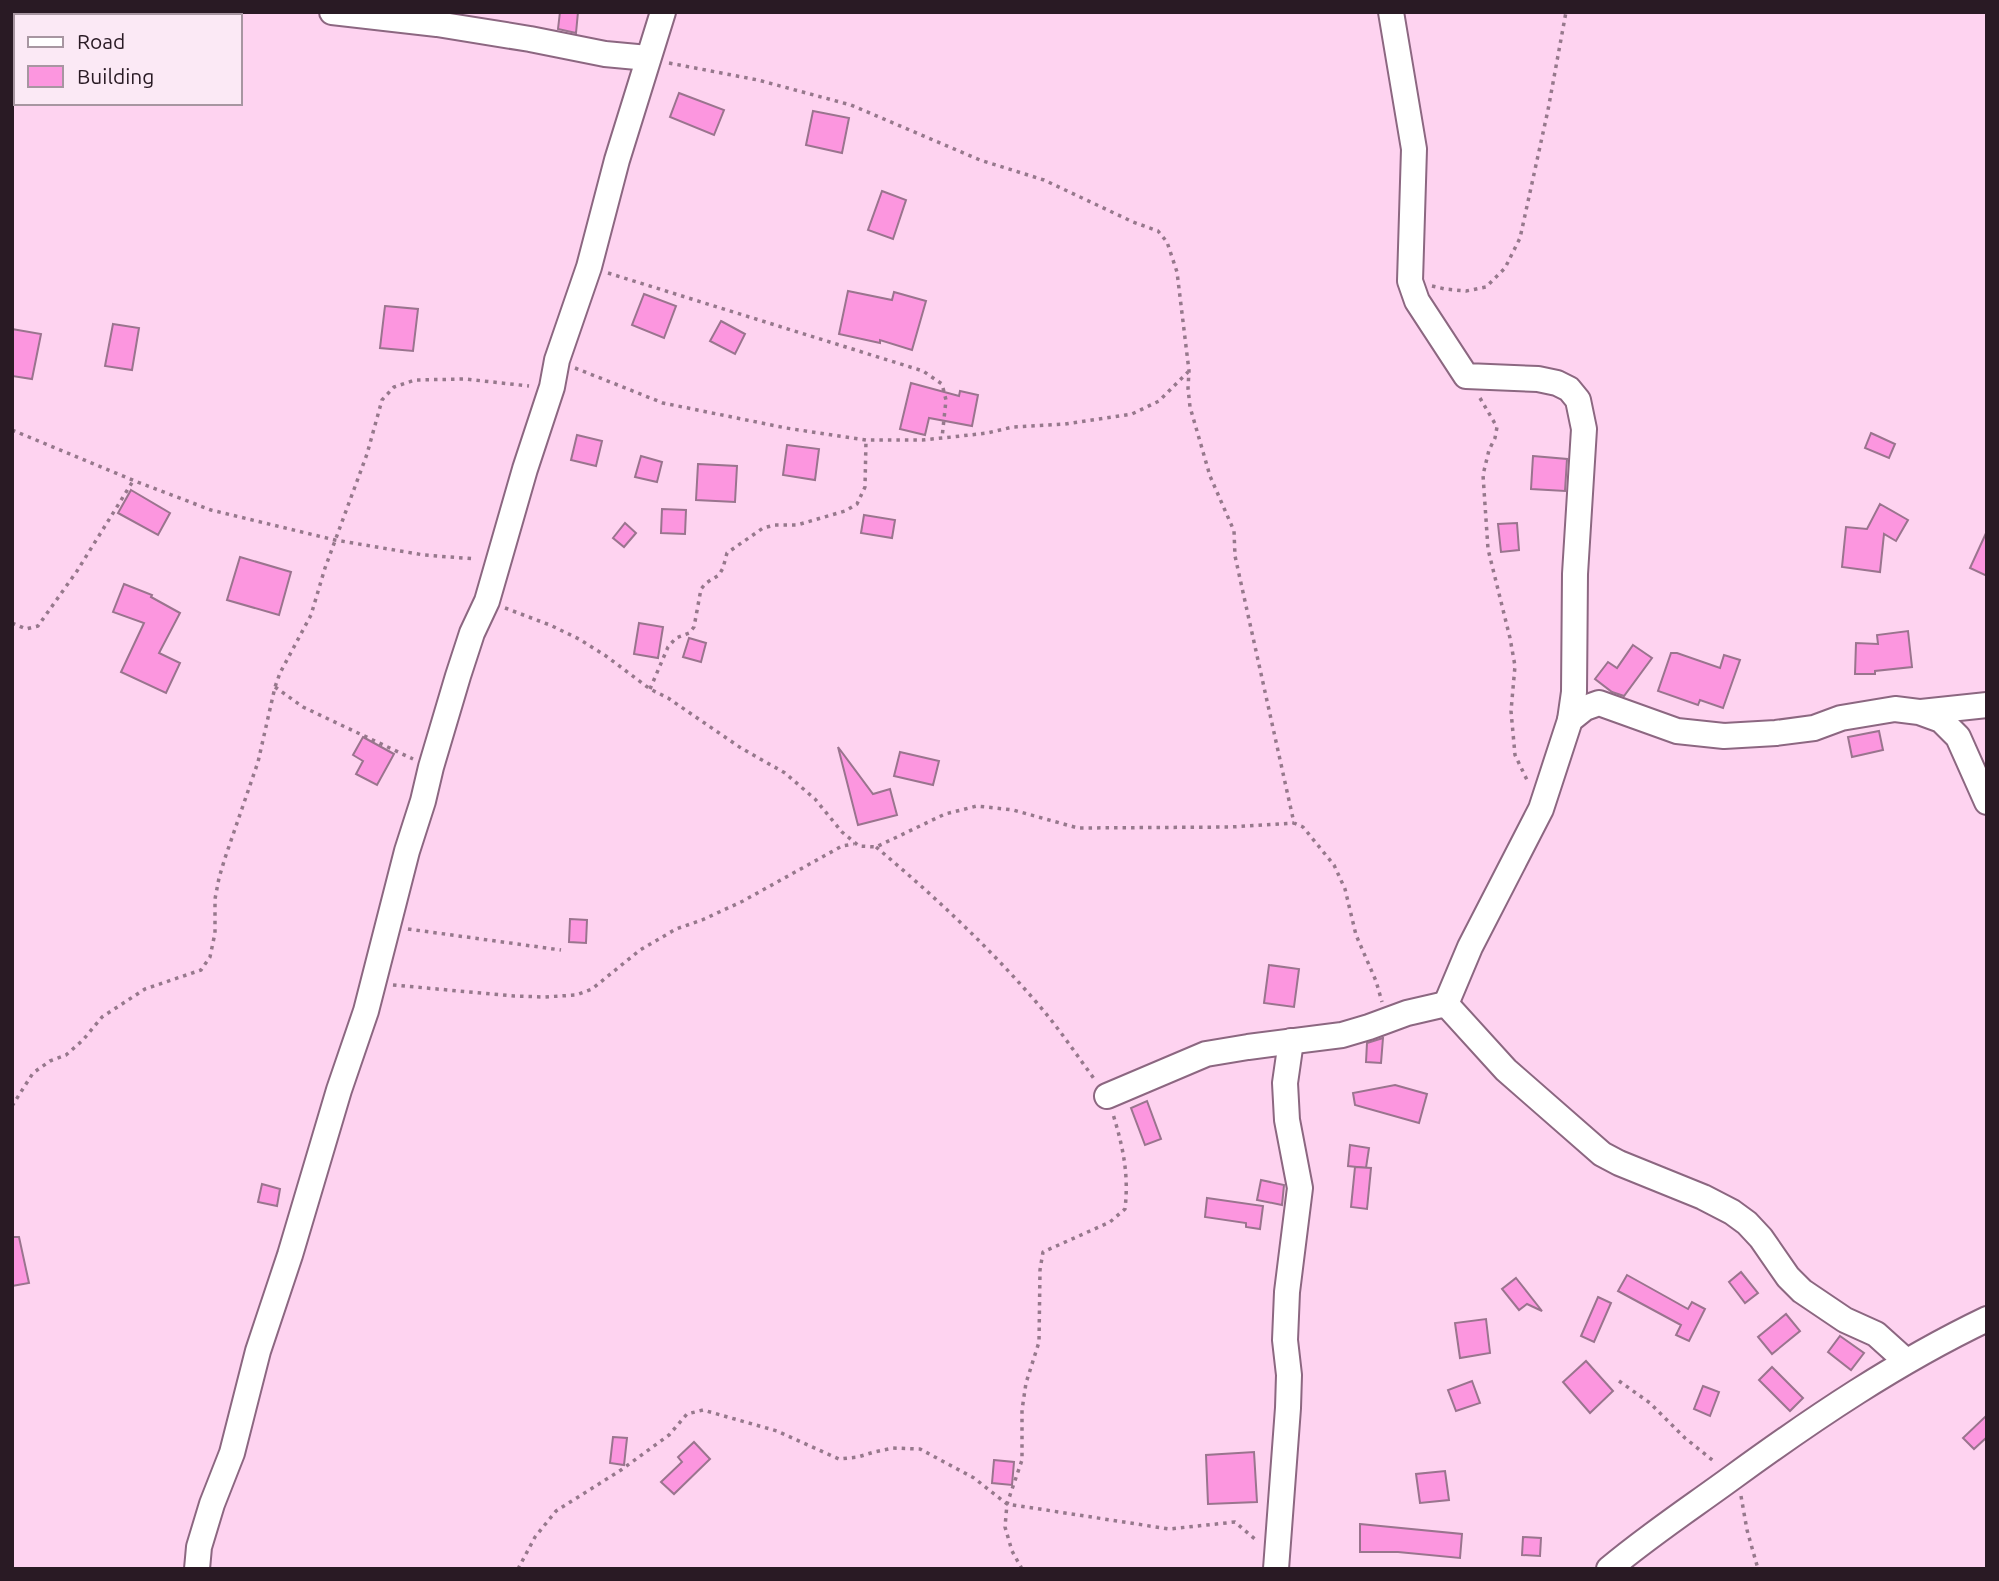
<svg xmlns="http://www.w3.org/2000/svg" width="1999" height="1581" viewBox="0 0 1999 1581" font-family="Ubuntu,sans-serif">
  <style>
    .building { fill: #fc96df; stroke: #9a748e; stroke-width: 2 }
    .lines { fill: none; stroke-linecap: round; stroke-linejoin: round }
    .minor-casing { stroke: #8c6781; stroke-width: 28 }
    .path { stroke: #96788c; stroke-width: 3.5; stroke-dasharray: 3.5 5; stroke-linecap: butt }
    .minor { stroke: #fff; stroke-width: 24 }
  </style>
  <rect width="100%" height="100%" fill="#fed3f0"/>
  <g class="building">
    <path d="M560,12H578L576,33L558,29Z"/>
    <path d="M679,93L724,110L714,135L670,117Z"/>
    <path d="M813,111L849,118L842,153L806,145Z"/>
    <path d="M882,191L906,200L893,239L868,230Z"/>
    <path d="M848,291L892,300L894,292L926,301L912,350L880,340V343L839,334Z"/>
    <path d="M644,294L676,306L664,338L632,325Z"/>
    <path d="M385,306L418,309L413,351L380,348Z"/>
    <path d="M721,321L745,334L735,354L710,341Z"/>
    <path d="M113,324L139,328L132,370L105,366Z"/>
    <path d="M12,329L41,334L32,379L12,376Z"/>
    <path d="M911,383L959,396L960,391L978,395L972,426L929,418L925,435L900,429Z"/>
    <path d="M1871,433L1895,444L1889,458L1865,448Z"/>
    <path d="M577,435L602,441L596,466L571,460Z"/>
    <path d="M787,445L819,449L815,480L783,475Z"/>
    <path d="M641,456L662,462L657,482L635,477Z"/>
    <path d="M1533,456L1567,459L1565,491L1531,489Z"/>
    <path d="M698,464L737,466L735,502L696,500Z"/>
    <path d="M131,490L170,513L158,535L118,513Z"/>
    <path d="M1880,504L1908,520L1896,541L1884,534L1880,572L1842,567L1846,527L1867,529Z"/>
    <path d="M662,509L686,510L685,534L661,533Z"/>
    <path d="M864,515L895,520L892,538L861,533Z"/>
    <path d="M625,523L636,533L624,547L613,538Z"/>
    <path d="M1517,523L1519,550L1501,552L1498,524Z"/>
    <path d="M1987,531V576L1970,568Z"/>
    <path d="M240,557L291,572L279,615L227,600Z"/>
    <path d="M124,584L152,595L151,597L180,613L159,653L180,663L166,693L121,672L144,623L113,612Z"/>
    <path d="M639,623L663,627L658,658L634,654Z"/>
    <path d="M1908,631L1912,667L1875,671V674H1855L1856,643L1878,644L1877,635Z"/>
    <path d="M689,638L706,643L701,662L683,657Z"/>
    <path d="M1633,645L1652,658L1624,696L1612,692L1595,679L1608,662L1617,668Z"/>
    <path d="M1671,653H1677L1720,668L1724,655L1740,660L1723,708L1700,700L1698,705L1658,691Z"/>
    <path d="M1879,731L1883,750L1852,757L1848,737Z"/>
    <path d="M363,737L394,754L377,785L356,774L363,761L353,755Z"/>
    <path d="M838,747L873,794L890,789L897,815L858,825Z"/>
    <path d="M900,752L939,761L933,785L894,776Z"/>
    <path d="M570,919L587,920L586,943L569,942Z"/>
    <path d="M1269,965L1299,969L1294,1007L1264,1003Z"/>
    <path d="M1383,1038L1381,1063L1366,1062L1367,1043Z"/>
    <path d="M1395,1085L1427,1094L1419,1123L1355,1105L1353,1093Z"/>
    <path d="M1147,1101L1161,1139L1145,1145L1131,1108Z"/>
    <path d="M1350,1145L1369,1148L1366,1168L1348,1166Z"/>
    <path d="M1355,1167L1371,1168L1367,1209L1351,1207Z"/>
    <path d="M1261,1180L1284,1185L1282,1205L1257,1200Z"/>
    <path d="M262,1184L280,1189L277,1206L258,1202Z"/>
    <path d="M1207,1198L1263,1206L1260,1229L1246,1227V1223L1205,1217Z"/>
    <path d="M12,1237H19L29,1283L12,1286Z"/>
    <path d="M1741,1272L1758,1293L1745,1303L1729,1282Z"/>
    <path d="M1627,1275L1688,1309L1692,1302L1705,1309L1689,1341L1676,1335L1681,1325L1618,1291Z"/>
    <path d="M1516,1278L1542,1311L1527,1304L1519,1310L1502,1289Z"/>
    <path d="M1598,1297L1611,1303L1594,1342L1581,1336Z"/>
    <path d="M1786,1314L1800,1331L1772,1354L1758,1337Z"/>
    <path d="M1486,1319L1490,1353L1460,1358L1455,1323Z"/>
    <path d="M1840,1336L1864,1353L1851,1370L1828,1352Z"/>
    <path d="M1586,1361L1613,1391L1590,1413L1563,1382Z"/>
    <path d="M1772,1367L1803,1398L1790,1411L1759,1380Z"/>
    <path d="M1472,1381L1480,1403L1456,1411L1448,1390Z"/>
    <path d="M1703,1386L1719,1392L1710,1416L1694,1409Z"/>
    <path d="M1987,1415V1437L1974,1449L1963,1438Z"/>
    <path d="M613,1437L627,1438L624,1465L610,1463Z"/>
    <path d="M694,1442L710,1459L674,1494L661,1482L682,1462L678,1457Z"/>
    <path d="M1254,1452L1257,1502L1208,1504L1206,1455Z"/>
    <path d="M994,1460L1014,1462L1012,1485L992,1483Z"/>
    <path d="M1445,1471L1449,1500L1420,1503L1416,1474Z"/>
    <path d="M1360,1524L1462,1534L1460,1558L1398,1552H1360Z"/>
    <path d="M1523,1537L1541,1538L1540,1556L1522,1555Z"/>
  </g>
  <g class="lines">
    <defs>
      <g id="minor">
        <path d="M332,12L437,24L530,39L605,54L648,58"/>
        <path d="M1391,12L1414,149L1410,281L1417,301L1466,376L1538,379L1557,383L1569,389L1578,400L1584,429L1575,574L1574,692L1570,720"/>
        <path d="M1921,712L1987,705"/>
        <path d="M1446,1004L1470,947L1541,809L1570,720L1585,708L1599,703L1677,731L1724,736L1776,733L1814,728L1841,718L1895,709L1919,712L1941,720L1958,737L1987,802"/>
        <path d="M1107,1096L1206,1054L1248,1047L1342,1035L1369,1027L1407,1013L1446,1004L1506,1070L1602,1154L1619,1163L1703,1197L1732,1212L1747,1223L1761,1238L1788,1277L1802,1291L1845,1320L1876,1334L1906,1361"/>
        <path d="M197,1569L199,1547L212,1504L232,1453L258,1351L290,1255L339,1090L366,1011L407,851L423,801L431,767L458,676L472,633L487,601L525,469L552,387L557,360L589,267L617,160L663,12"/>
        <path d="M1276,1569L1288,1408L1289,1375L1285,1340L1287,1292L1300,1188L1287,1120L1285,1083L1291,1041"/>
        <path d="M1609,1569C1648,1536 1692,1507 1733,1477C1814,1418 1897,1362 1987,1319"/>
      </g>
    </defs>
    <use href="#minor" class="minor-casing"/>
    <g class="path">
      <path d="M211,16V12"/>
      <path d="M669,63L758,80L851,105L980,160L1044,180L1133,222L1158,231L1167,242L1177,272L1189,371L1188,388L1190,407L1210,476L1234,531L1235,556L1294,823L1303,827L1334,865L1345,889L1356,935L1376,981L1382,1002"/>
      <path d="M608,273L923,371L942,384L946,400L942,438"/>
      <path d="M1432,286L1445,289L1466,291L1486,287L1505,268L1520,238L1548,110L1566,12"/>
      <path d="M575,368L663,403L786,428L866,440H922L952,437L987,433L1013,427L1065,424L1132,414L1159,401L1188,372"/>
      <path d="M1480,398L1497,427L1495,438L1489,450L1483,475L1488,549L1510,638L1515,666L1511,711L1515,755L1527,780"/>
      <path d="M12,430L140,483L211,510L335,540L424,555L476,559"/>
      <path d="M505,608L550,625L579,639L606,656L650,689L668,698L741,748L785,773L815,799L842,832L859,846L876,847L945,814L977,806L1013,810L1078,828L1231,827L1294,823"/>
      <path d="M12,623L26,629L38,626L77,571L133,481"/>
      <path d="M275,687L303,707L413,759"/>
      <path d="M650,689L668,647L676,638L689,633L694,627L701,589L706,583L719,575L723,568L727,553L763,528L775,525H797L845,511L857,504L865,487L866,440"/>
      <path d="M876,847C933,895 988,946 1037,1003C1058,1027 1076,1054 1095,1080"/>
      <path d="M408,929L561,950"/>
      <path d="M393,985L514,996L544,997L576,995L592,989L640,950L676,929L702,920L743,901L842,846L854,844"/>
      <path d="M12,1106L33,1073L50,1061L66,1055L83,1040L102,1017L145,989L201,970L210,957L215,933V899L219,878L225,858L258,762L275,687L280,673L311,615L325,568L367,454L382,400L394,387L415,380L465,379L529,386"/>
      <path d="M1619,1381L1650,1403L1685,1438L1716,1463"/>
      <path d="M1741,1496L1747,1530L1758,1569"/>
      <path d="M518,1569L535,1537L556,1511L621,1470L669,1435L687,1414L703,1410L777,1431L839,1459L858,1457L874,1452L893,1448L920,1449L974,1478L1007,1504L1169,1529L1235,1522L1256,1540"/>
      <path d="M1022,1569L1012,1551L1005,1527L1007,1504L1022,1460V1410L1026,1383L1039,1342L1040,1270L1043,1252L1110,1222L1125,1209C1129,1174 1123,1147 1113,1114"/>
    </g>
    <use href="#minor" class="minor"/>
  </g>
  <rect width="1999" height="1581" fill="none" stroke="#291a24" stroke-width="28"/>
  <rect x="14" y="14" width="228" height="91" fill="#fbe9f5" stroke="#a796a1" stroke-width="2"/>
  <rect x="28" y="37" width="35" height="10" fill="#ffffff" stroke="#a796a1" stroke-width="2"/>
  <text x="77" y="49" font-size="21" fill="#291a24">Road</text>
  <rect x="28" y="66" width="35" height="21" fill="#fc96df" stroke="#a796a1" stroke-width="2"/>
  <text x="77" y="84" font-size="21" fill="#291a24">Building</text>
</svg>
